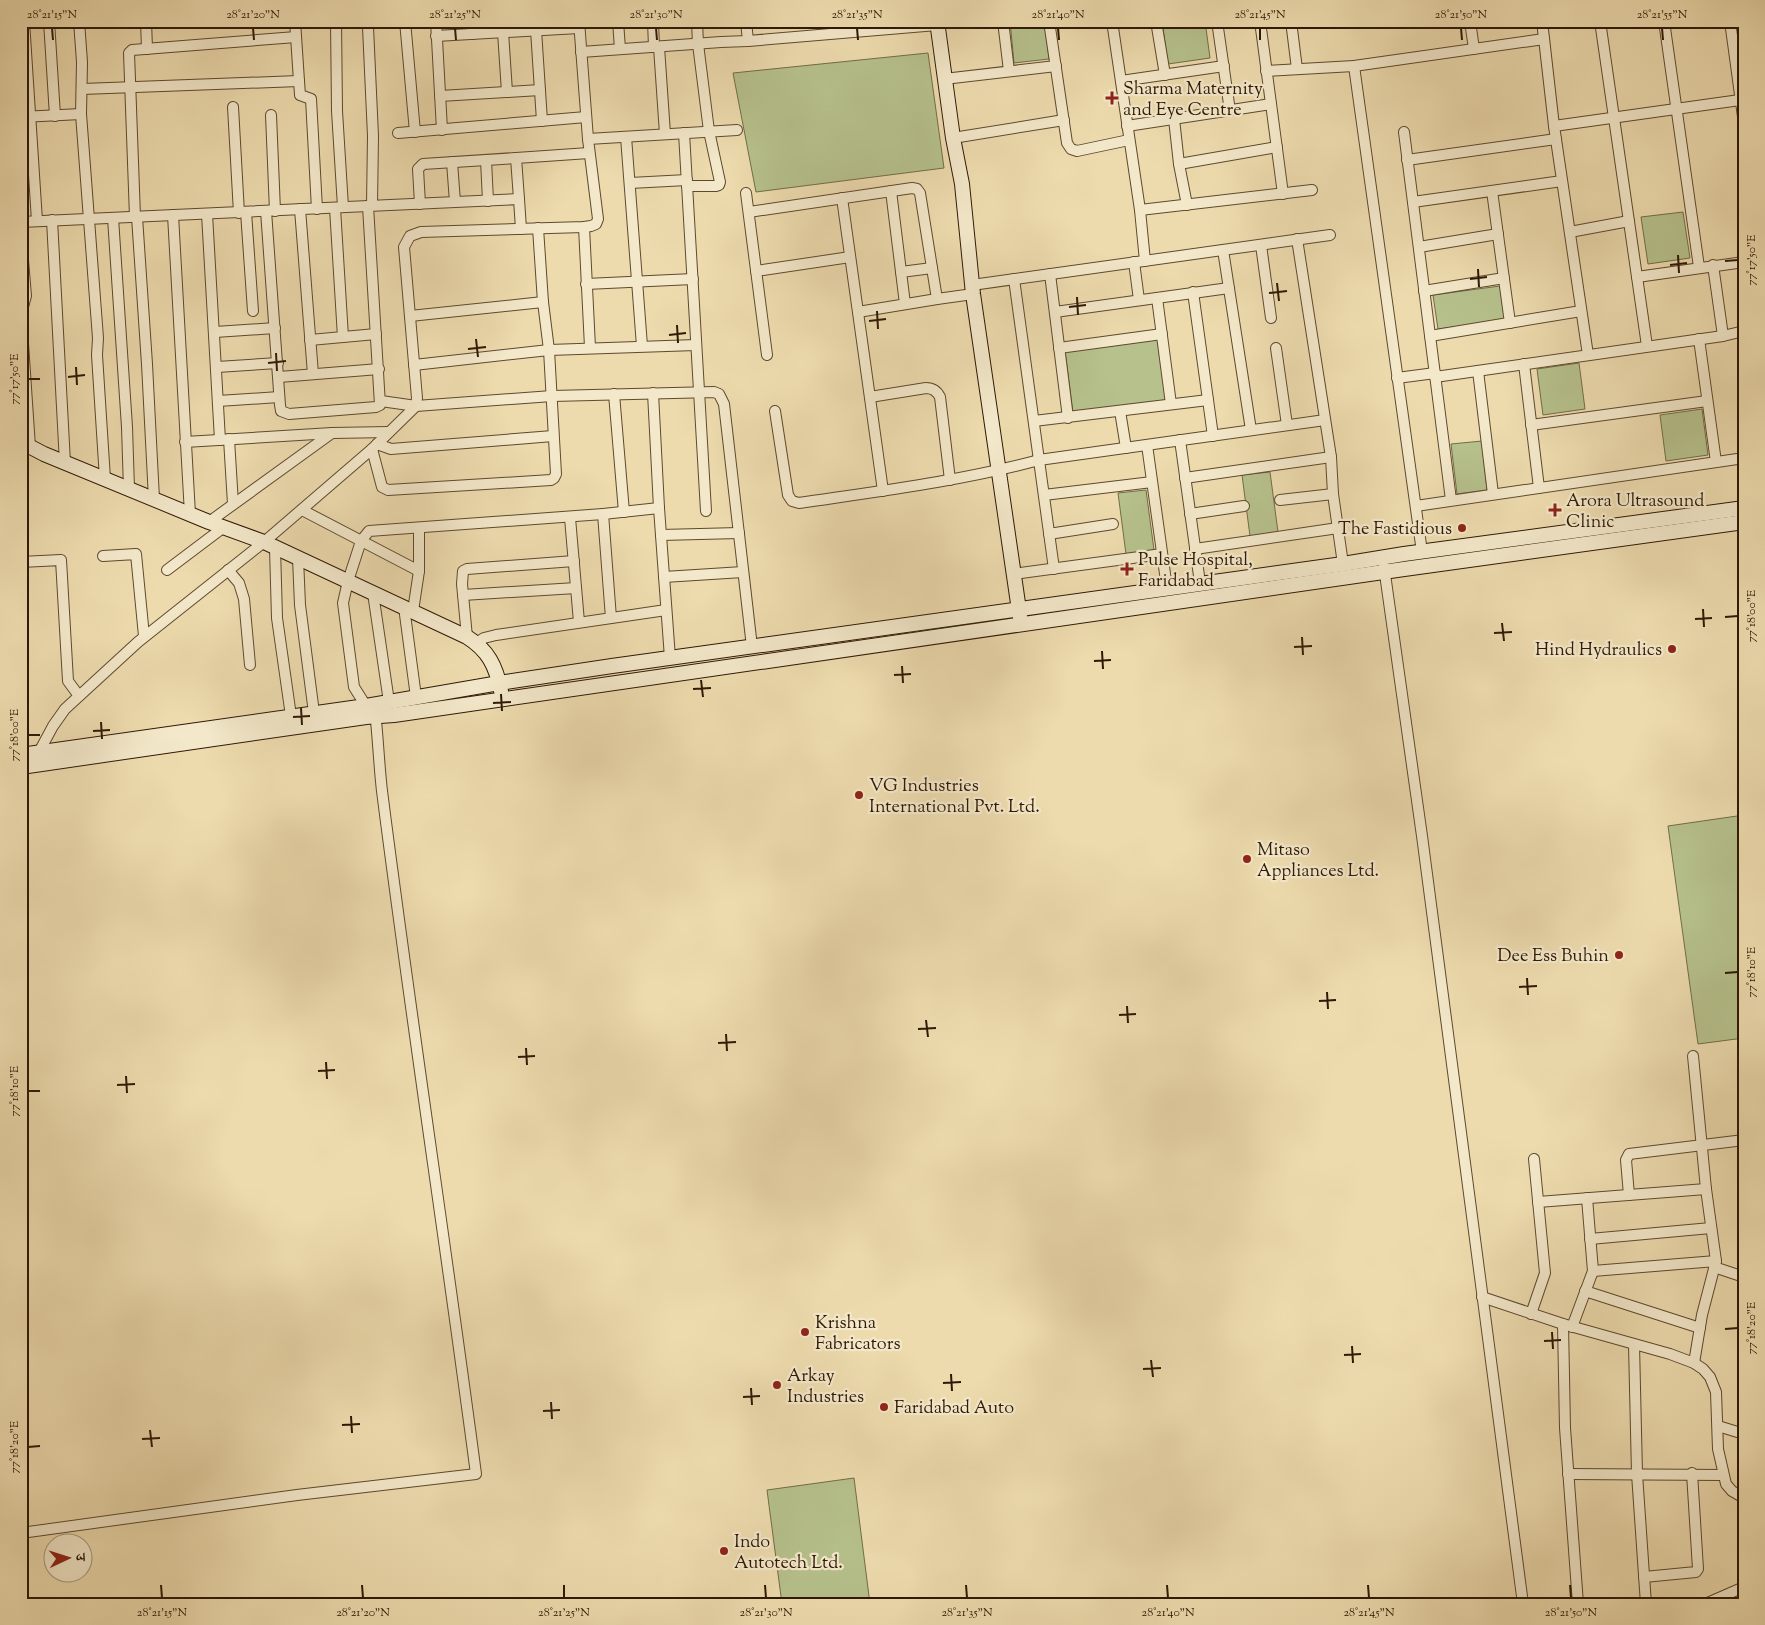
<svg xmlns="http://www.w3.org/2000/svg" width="1765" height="1625" viewBox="0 0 1765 1625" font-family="'Sorts Mill Goudy','Noto Serif Devanagari',serif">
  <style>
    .green { fill: #b6c18c; stroke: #726c48 }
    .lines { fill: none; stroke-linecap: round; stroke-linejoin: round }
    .street-casing { stroke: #5e492f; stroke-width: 12 }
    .secondary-casing { stroke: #2e1805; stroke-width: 16 }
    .street { stroke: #f3e8ca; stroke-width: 10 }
    .secondary { stroke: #f3e8ca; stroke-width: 14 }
    .ticks { fill: none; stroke: #2e1805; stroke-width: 2 }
    .poi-dot { fill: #8f2418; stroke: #f3e8ca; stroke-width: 2 }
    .labels { text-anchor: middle; stroke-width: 4.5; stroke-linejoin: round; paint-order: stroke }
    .poi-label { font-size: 18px; fill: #2e1805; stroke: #f3e8ca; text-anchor: start }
    .neatline { fill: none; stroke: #2e1805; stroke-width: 2 }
    .ticks-label { font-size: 12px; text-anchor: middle; fill: #2e1805 }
  </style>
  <rect width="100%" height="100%" fill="#eddbae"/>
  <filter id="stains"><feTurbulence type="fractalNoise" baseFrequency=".004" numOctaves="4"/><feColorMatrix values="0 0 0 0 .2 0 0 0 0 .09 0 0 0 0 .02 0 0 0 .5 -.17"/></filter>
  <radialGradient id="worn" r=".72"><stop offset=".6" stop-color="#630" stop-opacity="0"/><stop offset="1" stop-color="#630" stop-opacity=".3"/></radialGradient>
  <g class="green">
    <path d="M1010,21H1045L1049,59L1014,63Z"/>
    <path d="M1162,21H1205L1210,58L1168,64Z"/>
    <path d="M928,53L944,168L756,192L733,73Z"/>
    <path d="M1683,212L1690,258L1648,264L1641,217Z"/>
    <path d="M1500,286L1505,320L1438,329L1433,295Z"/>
    <path d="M1158,339L1166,401L1073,413L1065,351Z"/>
    <path d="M1579,363L1585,409L1543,415L1537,369Z"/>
    <path d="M1702,409L1708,455L1666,461L1660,415Z"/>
    <path d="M1482,441L1487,490L1457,494L1451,444Z"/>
    <path d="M1270,472L1278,532L1250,536L1242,475Z"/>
    <path d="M1146,490L1154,550L1126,554L1118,493Z"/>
    <path d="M1744,815V1038L1698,1044L1668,826Z"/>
    <path d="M854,1478L870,1604H782L767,1490Z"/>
  </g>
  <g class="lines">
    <defs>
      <g id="street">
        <path d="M24,21L37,221"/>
        <path d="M49,21L55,116"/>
        <path d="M79,21L82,62L81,114L98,338L97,355L105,479"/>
        <path d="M146,21L147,49"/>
        <path d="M336,21L337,111L343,207"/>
        <path d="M405,21L415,132"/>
        <path d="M436,21L442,130"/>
        <path d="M473,21V34"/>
        <path d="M618,21L620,49"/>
        <path d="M653,21L654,47"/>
        <path d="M746,21L748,41"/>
        <path d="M1003,21L1009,71"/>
        <path d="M1049,21L1067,143L1071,149L1077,151L1129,140"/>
        <path d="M1112,21L1140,210L1145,261"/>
        <path d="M1156,21L1165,75"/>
        <path d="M1217,21L1230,111"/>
        <path d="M1260,21L1283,194"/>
        <path d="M1291,21L1297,69"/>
        <path d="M1470,21L1474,49"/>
        <path d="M1542,21L1554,126L1588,355"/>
        <path d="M1600,21L1647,346"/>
        <path d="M1664,21L1699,267"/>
        <path d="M1730,21L1744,124"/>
        <path d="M368,27L373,136L372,205"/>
        <path d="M536,30L542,121"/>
        <path d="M503,32L507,92"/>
        <path d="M436,36L579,28"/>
        <path d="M659,47L665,134"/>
        <path d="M581,52L721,42L748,41L937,25"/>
        <path d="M1354,66L1422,552"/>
        <path d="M1266,71L1354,66L1544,39"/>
        <path d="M944,79L1056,66"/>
        <path d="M299,81L300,95L311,99L317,209"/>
        <path d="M1121,81L1224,66"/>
        <path d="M82,89L299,81L295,21"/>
        <path d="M440,96L540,90"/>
        <path d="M233,107L239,213"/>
        <path d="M271,115L275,211"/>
        <path d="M21,117L81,114"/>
        <path d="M1174,119L1179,164L1187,205"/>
        <path d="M1127,126L1271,104"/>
        <path d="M1554,126L1740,100"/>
        <path d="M1404,132L1451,500"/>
        <path d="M398,133L586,117"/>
        <path d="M684,133L706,511"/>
        <path d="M626,137L642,346"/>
        <path d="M953,138L1064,120"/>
        <path d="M588,139L737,130"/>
        <path d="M486,160L488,201"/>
        <path d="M1407,160L1556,139"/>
        <path d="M452,162L455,202"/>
        <path d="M1179,164L1277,147"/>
        <path d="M630,183L687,180"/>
        <path d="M687,186H716L719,185L720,182L709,131L698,44L697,21"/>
        <path d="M891,191L905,304"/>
        <path d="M1492,191L1510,323"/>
        <path d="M746,193L767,355"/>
        <path d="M842,198L883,491"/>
        <path d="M519,199L516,158L589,153"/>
        <path d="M1413,202L1562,181"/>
        <path d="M420,204L418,169L423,164L516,158"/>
        <path d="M335,208L343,337"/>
        <path d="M300,209L313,374"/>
        <path d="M1140,210L1312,190"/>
        <path d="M266,211L280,405L281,411L289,414L376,407L380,405L368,206"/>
        <path d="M246,212L253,311"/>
        <path d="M749,212L912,188L917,189L920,193L937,299L858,312"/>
        <path d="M207,214L220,440"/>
        <path d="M173,215L190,514"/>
        <path d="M135,217L129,53L132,50L296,37"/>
        <path d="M137,217L147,364L154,499"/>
        <path d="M113,218L127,427L129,489"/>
        <path d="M52,220L65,463"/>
        <path d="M21,222L519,199L521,229"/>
        <path d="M584,227L590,347"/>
        <path d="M1570,232L1629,221"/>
        <path d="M21,237L26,296L21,314L30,447"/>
        <path d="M1297,239L1331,457L1333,494L1343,564"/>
        <path d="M1261,245L1271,318"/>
        <path d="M1419,247L1498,234"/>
        <path d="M1223,250L1251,430"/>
        <path d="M1134,262L1139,300"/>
        <path d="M1713,265L1723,336"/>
        <path d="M756,271L850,257"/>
        <path d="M901,272L932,268"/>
        <path d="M1050,274L1068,418"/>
        <path d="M1637,277L1744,262"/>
        <path d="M1014,279L1054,569"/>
        <path d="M586,284L693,279"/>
        <path d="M972,285L1330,235"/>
        <path d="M1424,291L1504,278"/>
        <path d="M1193,292L1213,436"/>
        <path d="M1157,298L1171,404"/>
        <path d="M937,299L973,294"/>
        <path d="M1055,312L1229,288"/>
        <path d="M410,316L543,302"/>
        <path d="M215,332L275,328"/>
        <path d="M1430,336L1581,311"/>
        <path d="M1699,339L1716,462"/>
        <path d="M310,340L376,334"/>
        <path d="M1059,348L1162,334"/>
        <path d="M1276,348L1287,425"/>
        <path d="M1524,364L1539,488"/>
        <path d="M414,365L549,350L696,345"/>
        <path d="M217,367L278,363"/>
        <path d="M1478,371L1493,494"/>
        <path d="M279,377L379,369"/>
        <path d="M1435,377L1723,336L1744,331"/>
        <path d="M1397,378L1435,373"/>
        <path d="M653,393L659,508L670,658"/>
        <path d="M614,394L624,512"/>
        <path d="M870,397L926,388C933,388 937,391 940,397L950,480"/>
        <path d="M218,401L279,397"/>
        <path d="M381,401L416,406L552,396L714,392L719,394L724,404L752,647"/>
        <path d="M775,411L788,495L792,501L799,503C880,491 961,481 1039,460L1325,420"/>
        <path d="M1120,411L1126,448"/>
        <path d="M1034,421L1208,400"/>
        <path d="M1531,425L1707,401"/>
        <path d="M229,439L233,504"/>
        <path d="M1180,440L1200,583"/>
        <path d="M185,442L332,433L389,432"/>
        <path d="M377,444L391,449L553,436"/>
        <path d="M1147,445L1167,588"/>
        <path d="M372,449L382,487L388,490L551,480L554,478L556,474L549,350L543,302L538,228"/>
        <path d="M1185,478L1331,457"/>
        <path d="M1044,495L1152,482"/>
        <path d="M1280,500L1333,494"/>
        <path d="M1416,506L1744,458"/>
        <path d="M302,510L419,571"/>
        <path d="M1190,514L1244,506"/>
        <path d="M570,518L579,622"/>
        <path d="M209,522L332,433"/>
        <path d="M1049,534L1113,524"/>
        <path d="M661,535L739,533"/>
        <path d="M275,548L277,618L291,716"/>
        <path d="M1195,549L1338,528"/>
        <path d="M103,556L136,554L144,636"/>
        <path d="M298,558L300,605L314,713"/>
        <path d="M21,562L61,560L68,681L79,696"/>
        <path d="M1384,567L1422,836L1523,1604"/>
        <path d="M167,570L224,527"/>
        <path d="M228,570L239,583L244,599L250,665"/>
        <path d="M1013,574L1162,554"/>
        <path d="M664,577L743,572"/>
        <path d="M373,593L389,702"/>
        <path d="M463,595L576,588"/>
        <path d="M404,607L416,697"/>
        <path d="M413,611L419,571V528"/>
        <path d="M611,618L603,514L659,508"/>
        <path d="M467,637L462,584L463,571L467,569L574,561"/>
        <path d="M476,643L484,638L496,635L666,610"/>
        <path d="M366,706L354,687L343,603L348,581L361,541L369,531L603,514"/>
        <path d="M39,752L53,726L65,709L138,642L264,542L372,449L416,406L417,398L404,247L410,236L421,232L584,227L591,226L596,224L598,219L588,139L579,21"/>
        <path d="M1693,1056L1706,1189L1716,1261"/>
        <path d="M1629,1195L1626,1160L1629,1154L1744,1140"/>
        <path d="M1538,1202L1706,1189"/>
        <path d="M1590,1239L1711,1228"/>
        <path d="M1714,1267L1744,1277"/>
        <path d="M1593,1271L1716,1261L1702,1315L1694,1363"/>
        <path d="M1585,1291L1700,1328"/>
        <path d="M1482,1297L1563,1324L1670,1354L1694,1363L1703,1369L1710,1377L1716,1392L1718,1449L1726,1484L1732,1491L1744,1498"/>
        <path d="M1531,1314L1545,1273L1534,1159"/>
        <path d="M1563,1324L1565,1428L1578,1604"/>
        <path d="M1572,1327L1593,1271L1587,1198"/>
        <path d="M1634,1345L1637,1474L1646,1604"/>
        <path d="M1718,1426L1744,1434"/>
        <path d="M1568,1474L1723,1475"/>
        <path d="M21,1533L297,1495L476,1474C446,1246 411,1019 382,791C379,765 378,737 375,711"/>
        <path d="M1644,1577L1696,1572L1698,1569L1692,1473"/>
        <path d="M1705,1604L1744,1587"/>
      </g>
      <g id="secondary">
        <path d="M937,21L953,138L962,184L973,294L1020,617"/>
        <path d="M21,442L44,454L209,522L264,542L467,637C488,650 496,666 501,691"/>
        <path d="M21,755L366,706L499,683L612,666L1343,564L1404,554L1744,508"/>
        <path d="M21,767L366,717L394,715L1404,569L1744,522"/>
      </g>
    </defs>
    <use href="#street" class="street-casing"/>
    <use href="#secondary" class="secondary-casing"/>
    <use href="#street" class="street"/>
    <use href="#secondary" class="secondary"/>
  </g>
  <path class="ticks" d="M52,28L53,40M253,28L254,40M455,28L456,40M656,28L657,40M857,28L858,40M1058,28L1059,40M1260,28V40M1461,28L1462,40M1662,28L1663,40M1678,255L1679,273M1725,261L1738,260M1670,265L1687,263M1478,269L1479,287M1470,279L1487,277M1277,283L1279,301M1269,293L1287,291M1077,297L1078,315M1069,307L1086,305M877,311L878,329M869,321L886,319M677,325L678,343M669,335L686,333M476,339L478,357M468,349L486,347M276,353L277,371M268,363L286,361M76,367L77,385M68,377L85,375M28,379H40M1703,609L1704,627M1725,617L1738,616M1695,619L1712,618M1502,623L1504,641M1494,633L1512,632M1302,637L1303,655M1294,647L1312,646M1102,651L1103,669M1094,661L1111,660M902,666L903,683M894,675L911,674M701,680L703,697M693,689L711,688M501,694L502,711M493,703L511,702M301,708L302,725M293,717L310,716M101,722L102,739M93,731L110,730M28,735H40M1725,973L1738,972M1527,978L1528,995M1519,987L1537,986M1327,992L1328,1009M1319,1001L1336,1000M1127,1006L1128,1023M1119,1015L1136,1014M926,1020L928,1037M918,1029L936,1028M726,1034L727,1051M718,1043L736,1042M526,1048L527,1065M518,1057L535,1056M326,1062L327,1079M318,1071L335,1070M126,1076L127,1093M117,1085L135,1084M28,1091H40M1725,1329L1738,1328M1552,1332L1553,1349M1544,1341L1561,1340M1352,1346L1353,1363M1344,1355L1361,1354M1151,1360L1153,1377M1143,1369L1161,1368M951,1374L952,1391M943,1383L961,1382M751,1388L752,1405M743,1397L760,1396M551,1402L552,1419M543,1411L560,1410M351,1416L352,1433M342,1425L360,1424M150,1430L152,1447M142,1439L160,1438M28,1447L40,1446M161,1585L162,1598M362,1585L363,1598M564,1585V1598M765,1585L766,1598M966,1585L967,1598M1167,1585L1168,1598M1368,1585L1369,1598M1570,1585L1571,1598"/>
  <g class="poi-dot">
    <path d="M1109.5 90.5h5v5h5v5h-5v5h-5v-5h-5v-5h5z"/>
    <path d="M1552.5 502.5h5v5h5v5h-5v5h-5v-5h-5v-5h5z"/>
    <circle cx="1462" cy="528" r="5"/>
    <path d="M1124.5 561.5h5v5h5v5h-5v5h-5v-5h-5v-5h5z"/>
    <circle cx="1672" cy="649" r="5"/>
    <circle cx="859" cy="795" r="5"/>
    <circle cx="1247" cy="859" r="5"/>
    <circle cx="1619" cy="955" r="5"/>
    <circle cx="805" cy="1332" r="5"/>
    <circle cx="777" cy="1385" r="5"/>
    <circle cx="884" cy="1407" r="5"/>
    <circle cx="724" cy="1551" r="5"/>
  </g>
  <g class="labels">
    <g class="poi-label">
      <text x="1123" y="94">Sharma Maternity<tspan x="1123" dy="21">and Eye Centre</tspan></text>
      <text x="1566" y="506">Arora Ultrasound<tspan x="1566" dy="21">Clinic</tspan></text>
      <text x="1452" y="534" text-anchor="end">The Fastidious</text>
      <text x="1138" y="565">Pulse Hospital,<tspan x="1138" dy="21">Faridabad</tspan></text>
      <text x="1662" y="655" text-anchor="end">Hind Hydraulics</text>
      <text x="869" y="791">VG Industries<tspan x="869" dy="21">International Pvt. Ltd.</tspan></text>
      <text x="1257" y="855">Mitaso<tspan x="1257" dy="21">Appliances Ltd.</tspan></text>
      <text x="1609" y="961" text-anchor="end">Dee Ess Buhin</text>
      <text x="815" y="1328">Krishna<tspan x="815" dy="21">Fabricators</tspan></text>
      <text x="787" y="1381">Arkay<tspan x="787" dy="21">Industries</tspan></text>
      <text x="894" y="1413">Faridabad Auto</text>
      <text x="734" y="1547">Indo<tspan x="734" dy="21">Autotech Ltd.</tspan></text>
    </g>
  </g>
  <rect width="1765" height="1625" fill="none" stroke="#eddbae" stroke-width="55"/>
  <g transform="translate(68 1558) rotate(86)"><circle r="24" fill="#f3e8ca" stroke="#a4957b"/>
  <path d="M0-4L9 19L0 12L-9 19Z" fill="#8f2418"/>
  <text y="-8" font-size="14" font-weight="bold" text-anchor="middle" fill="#2e1805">उ</text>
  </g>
  <rect x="28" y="28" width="1710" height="1570" class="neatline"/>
  <g class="ticks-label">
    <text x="52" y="18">28°21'15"N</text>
    <text x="253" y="18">28°21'20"N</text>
    <text x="455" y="18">28°21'25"N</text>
    <text x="656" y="18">28°21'30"N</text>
    <text x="857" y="18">28°21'35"N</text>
    <text x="1058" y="18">28°21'40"N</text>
    <text x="1260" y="18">28°21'45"N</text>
    <text x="1461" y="18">28°21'50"N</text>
    <text x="1662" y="18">28°21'55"N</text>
    <text transform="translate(1751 260) rotate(-90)" y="4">77°17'50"E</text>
    <text transform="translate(14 379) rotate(-90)" y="4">77°17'50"E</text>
    <text transform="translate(1751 616) rotate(-90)" y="4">77°18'00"E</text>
    <text transform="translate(14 735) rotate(-90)" y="4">77°18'00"E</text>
    <text transform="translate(1751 972) rotate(-90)" y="4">77°18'10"E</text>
    <text transform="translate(14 1091) rotate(-90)" y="4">77°18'10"E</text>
    <text transform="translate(1751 1328) rotate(-90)" y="4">77°18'20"E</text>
    <text transform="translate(14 1447) rotate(-90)" y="4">77°18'20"E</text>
    <text x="162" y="1616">28°21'15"N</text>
    <text x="363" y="1616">28°21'20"N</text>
    <text x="564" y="1616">28°21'25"N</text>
    <text x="766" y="1616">28°21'30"N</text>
    <text x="967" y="1616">28°21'35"N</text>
    <text x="1168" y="1616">28°21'40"N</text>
    <text x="1369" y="1616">28°21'45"N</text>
    <text x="1571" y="1616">28°21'50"N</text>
  </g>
  <rect width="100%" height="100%" filter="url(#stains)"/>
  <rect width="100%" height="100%" fill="url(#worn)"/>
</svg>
